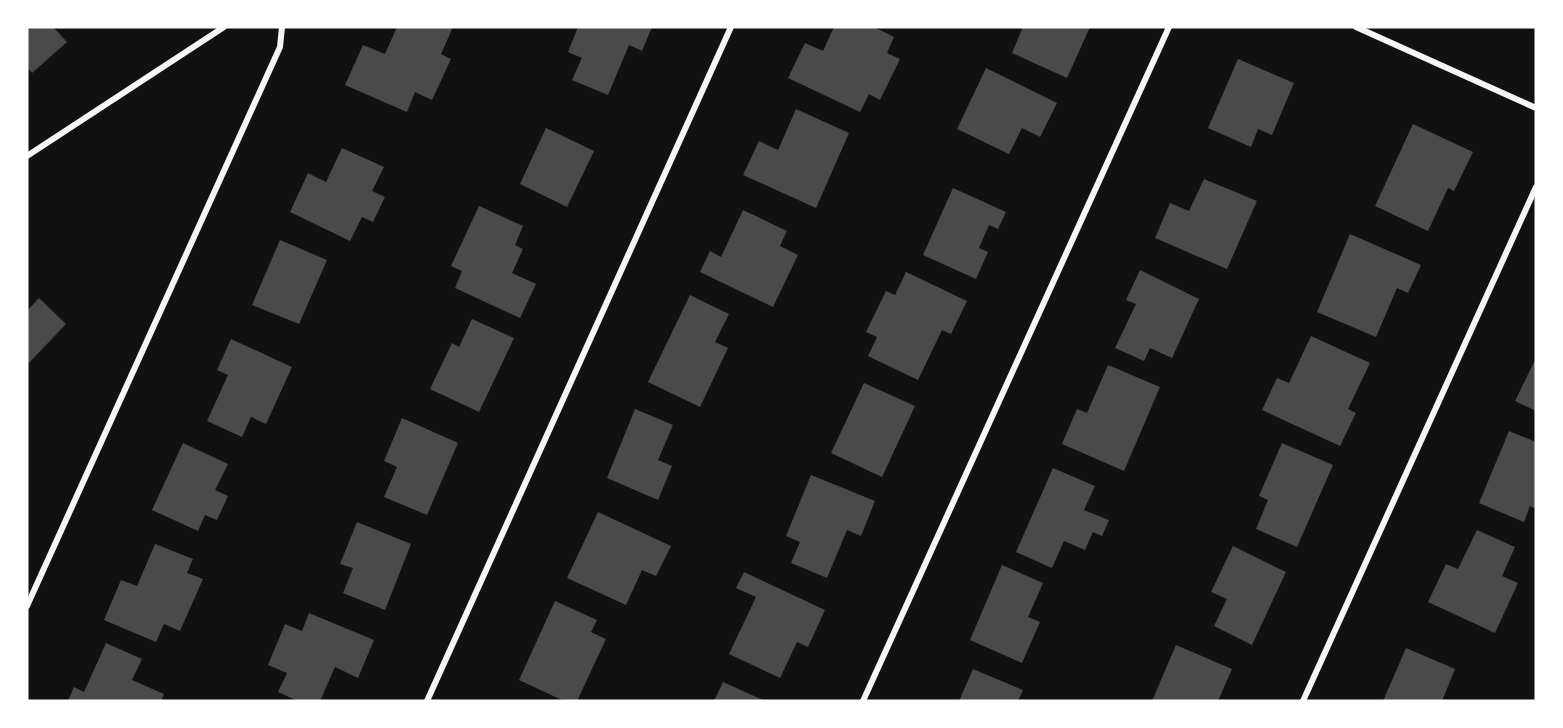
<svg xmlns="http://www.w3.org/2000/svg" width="1563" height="728" viewBox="0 0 1563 728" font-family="Lato,sans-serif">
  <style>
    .building { fill: #4a4a4a }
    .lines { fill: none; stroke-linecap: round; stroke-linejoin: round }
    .minor { stroke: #f5f5f5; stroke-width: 6 }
  </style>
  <rect width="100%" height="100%" fill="#111"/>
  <g class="building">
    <path d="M27,27H53L67,42L32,73L27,67Z"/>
    <path d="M397,27H453L441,54L451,59L432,100L415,92L407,112L345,85L363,45L385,54Z"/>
    <path d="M578,27H652L642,51L629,45L608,95L572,80L582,58L568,52Z"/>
    <path d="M834,27H874L894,37L887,53L900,59L880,100L869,94L860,112L788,78L805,43L823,51Z"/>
    <path d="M1023,27H1090L1067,78L1012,53Z"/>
    <path d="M1238,59L1294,83L1272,135L1258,129L1251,147L1208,128Z"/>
    <path d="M986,68L1057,103L1040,137L1022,128L1009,154L957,129Z"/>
    <path d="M796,109L849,133L816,208L743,175L759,141L778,150Z"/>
    <path d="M1413,124L1473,152L1454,191L1448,188L1428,231L1375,206Z"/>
    <path d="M546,128L594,151L567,207L520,184Z"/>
    <path d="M342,148L384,167L372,191L385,197L373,222L362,217L350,241L290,212L308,173L326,182Z"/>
    <path d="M1204,179L1257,201L1227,269L1155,238L1170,203L1189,211Z"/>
    <path d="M953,188L1006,212L998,229L989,225L979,248L988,252L976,279L923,255Z"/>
    <path d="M479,206L523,226L515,245L523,249L512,273L536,284L520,318L455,288L462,271L451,266Z"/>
    <path d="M743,210L787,231L780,246L798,255L773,307L700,272L710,251L721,257Z"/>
    <path d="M1350,234L1421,265L1408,293L1397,288L1376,337L1317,312Z"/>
    <path d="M280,240L327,260L299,324L252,305Z"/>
    <path d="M1140,270L1199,299L1172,358L1150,348L1144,361L1115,348L1136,304L1126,300Z"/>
    <path d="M906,272L967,301L951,334L942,330L918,380L868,356L877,337L866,332L886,291L895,295Z"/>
    <path d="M690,295L729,314L715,342L728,348L700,407L648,382Z"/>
    <path d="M39,298L66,324L27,365V311Z"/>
    <path d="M472,319L514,338L479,412L430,389L452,343L459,347Z"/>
    <path d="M1311,336L1370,363L1348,409L1356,413L1340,446L1262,410L1277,378L1289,383Z"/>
    <path d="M231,339L292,367L266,424L251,417L242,437L207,421L228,375L217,370Z"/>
    <path d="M1536,358V411L1515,401Z"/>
    <path d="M1108,365L1160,387L1124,471L1062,444L1077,409L1087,413Z"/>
    <path d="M864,383L915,406L882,477L831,453Z"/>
    <path d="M635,409L673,425L658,460L672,466L658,500L607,478Z"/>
    <path d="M402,418L458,443L427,515L384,497L397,467L384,461Z"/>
    <path d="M1509,431L1536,442V509L1530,506L1524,522L1479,503Z"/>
    <path d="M183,443L228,464L215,490L228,496L217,520L205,515L198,531L152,510Z"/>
    <path d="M1282,443L1333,465L1297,547L1256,529L1268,500L1259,496Z"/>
    <path d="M1053,468L1095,486L1084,510L1109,520L1102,536L1093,532L1085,550L1064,541L1052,568L1016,552Z"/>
    <path d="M811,475L875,501L861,536L847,530L827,578L791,563L800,542L786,536Z"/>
    <path d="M598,512L671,546L656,576L642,570L626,605L567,578Z"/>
    <path d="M357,522L411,544L385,610L343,593L353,568L340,564Z"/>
    <path d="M1477,530L1515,547L1502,576L1518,583L1495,633L1428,602L1446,564L1458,569Z"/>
    <path d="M155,544L193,559L187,573L203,579L180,631L164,624L156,642L104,620L121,580L137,586Z"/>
    <path d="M1233,546L1286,572L1252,645L1214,626L1227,599L1211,592Z"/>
    <path d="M1002,565L1043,583L1028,617L1040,622L1022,663L970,640Z"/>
    <path d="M744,572L825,610L808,647L797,642L780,678L729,654L756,597L736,588Z"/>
    <path d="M555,601L597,620L591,632L606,639L577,701H564L519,680Z"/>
    <path d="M309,613L374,640L358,678L335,667L320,701H298L278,692L287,673L268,665L285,624L302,631Z"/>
    <path d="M106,643L142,659L132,680L164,694L161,701H68L74,687L84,692Z"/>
    <path d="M1176,645L1232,669L1218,701H1152Z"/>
    <path d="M1406,648L1455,669L1442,701H1383Z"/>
    <path d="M973,669L1023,690L1018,701H959Z"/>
    <path d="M723,682L765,701H714Z"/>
  </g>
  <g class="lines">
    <g class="minor">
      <path d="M1356,27L1536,108"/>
      <path d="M27,156L224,27"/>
      <path d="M27,606L280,47L282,27"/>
      <path d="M427,701L731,27"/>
      <path d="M863,701L1169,27"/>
      <path d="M1303,701L1536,187"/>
    </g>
  </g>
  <rect width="1563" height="728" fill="none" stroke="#ffffff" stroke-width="57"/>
</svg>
